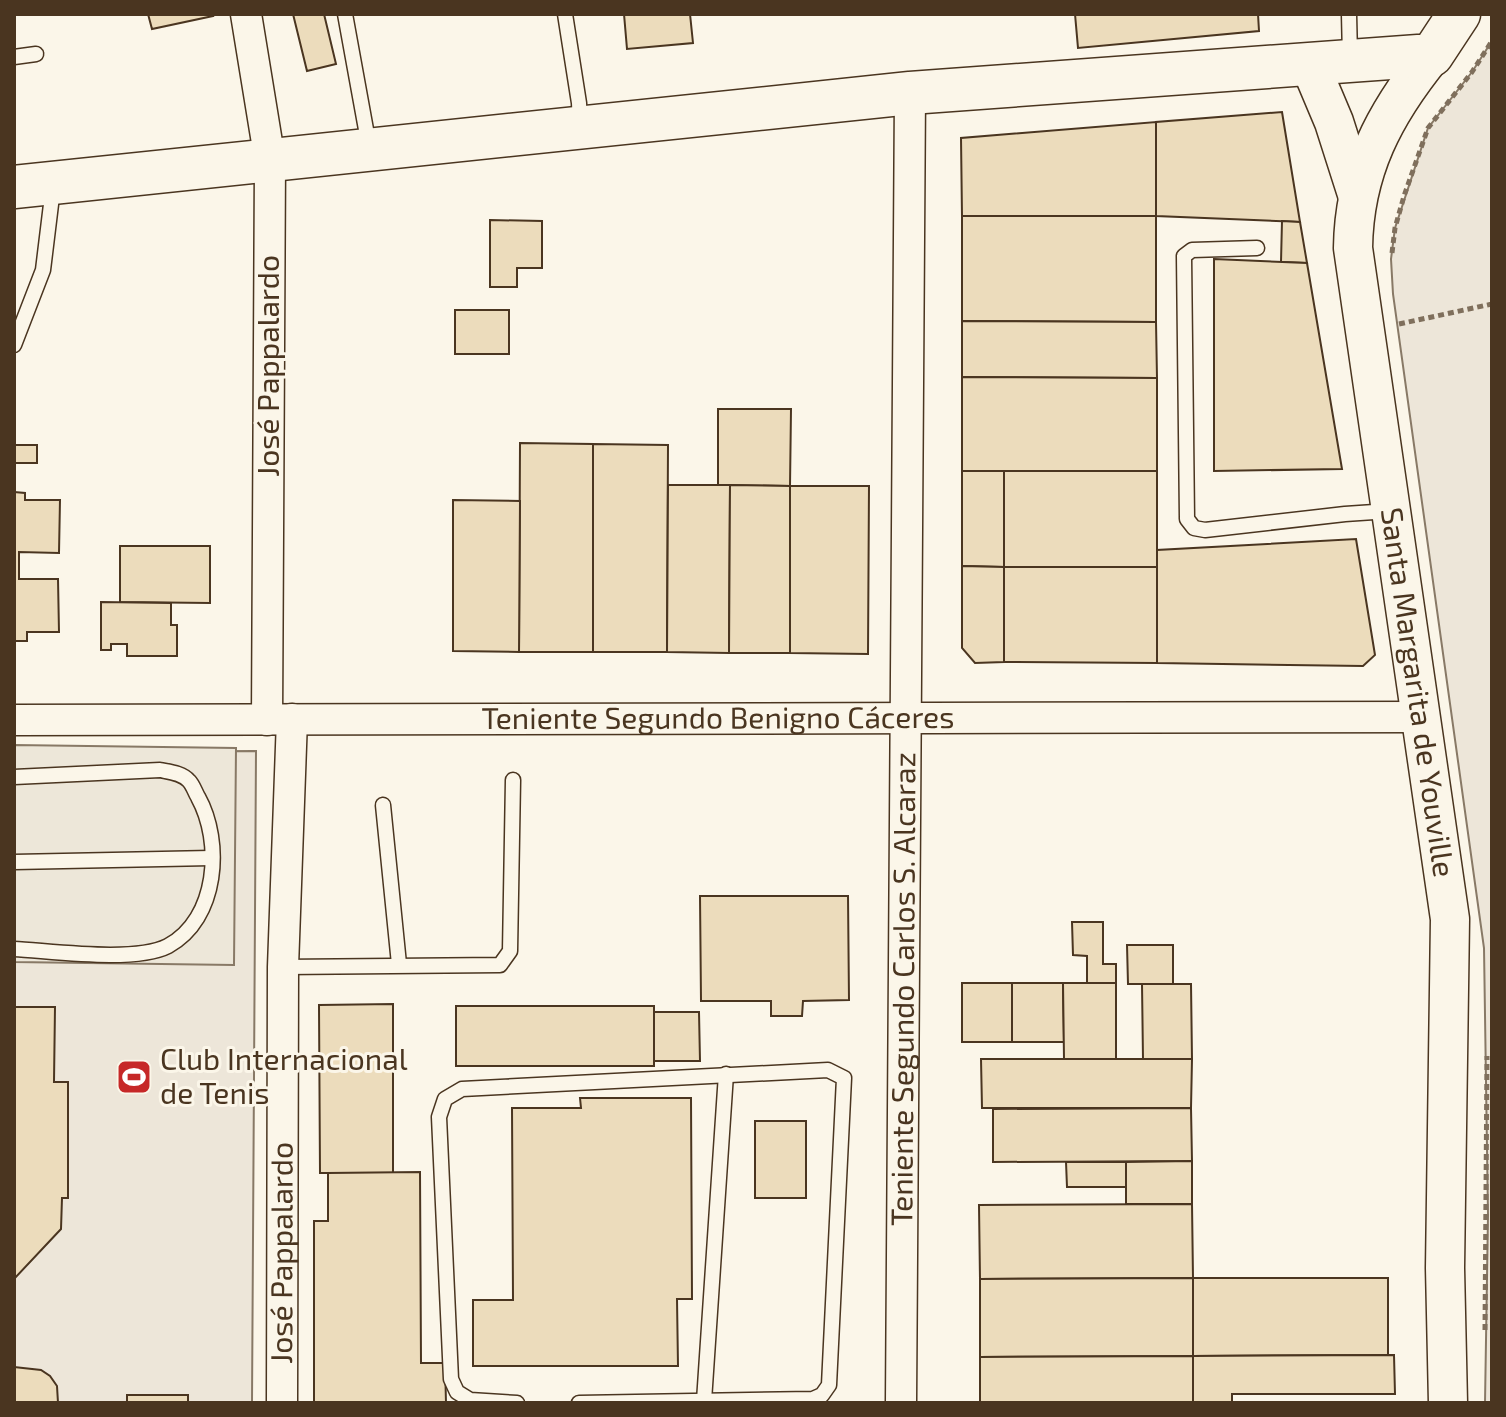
<svg xmlns="http://www.w3.org/2000/svg" width="1506" height="1417" viewBox="0 0 1506 1417" font-family="'Exo 2',sans-serif">
  <style>
    .green { fill: #ede6d9; stroke: #887966; stroke-width: 2 }
    .parking { fill: #ede7d9; stroke: #887966; stroke-width: 2 }
    .building { fill: #ecdcbc; stroke: #4a3520; stroke-width: 2 }
    .lines { fill: none; stroke-linecap: round; stroke-linejoin: round }
    .service-casing { stroke: #4a3520; stroke-width: 17 }
    .minor-casing { stroke: #4a3520; stroke-width: 33 }
    .tertiary-casing { stroke: #4a3520; stroke-width: 41 }
    .secondary-casing { stroke: #4a3520; stroke-width: 45 }
    .path { stroke: #7f6f5c; stroke-width: 5; stroke-dasharray: 6 4; stroke-linecap: butt }
    .service { stroke: #fbf6e9; stroke-width: 14 }
    .minor { stroke: #fbf6e9; stroke-width: 30 }
    .tertiary { stroke: #fbf6e9; stroke-width: 38 }
    .secondary { stroke: #fbf6e9; stroke-width: 42 }
    .labels { text-anchor: middle; stroke-width: 6; stroke-linejoin: round; paint-order: stroke }
    .street-label { font-size: 30px; fill: #4a3520; stroke: #fbf6e9 }
    .poi-label { font-size: 30px; fill: #4a3520; stroke: #fbf6e9; text-anchor: start }
  </style>
  <rect width="100%" height="100%" fill="#fbf6e9"/>
  <g class="green">
    <path d="M1492,41V1403H1485L1488,1215L1484,948L1393,294L1391,259L1395,228L1428,128L1472,72Z"/>
    <path d="M256,751L252,1403H14V752Z"/>
  </g>
  <path class="parking" d="M14,745L236,748L234,965L14,962Z"/>
  <g class="building">
    <path d="M148,14H212L213,16L152,29Z"/>
    <path d="M293,14H324L336,64L307,71Z"/>
    <path d="M624,14H690L693,43L627,49Z"/>
    <path d="M1075,14H1258L1259,31L1078,48Z"/>
    <path d="M1282,112L1300,222L1156,216V122Z"/>
    <path d="M1156,122V216H962L961,138Z"/>
    <path d="M962,216H1156V322L962,321Z"/>
    <path d="M490,220L542,221V268H517V287H490Z"/>
    <path d="M1282,221L1300,222L1307,263L1281,262Z"/>
    <path d="M1214,259L1307,263L1342,469L1214,471Z"/>
    <rect x="455" y="310" width="54" height="44"/>
    <path d="M962,321L1156,322L1157,378L962,377Z"/>
    <path d="M962,377L1157,378V471H962Z"/>
    <path d="M718,409H791L790,486L718,485Z"/>
    <path d="M520,443L593,444V652H519Z"/>
    <path d="M593,444L668,445L667,652H593Z"/>
    <rect x="14" y="445" width="23" height="18"/>
    <path d="M962,471H1004V567L962,566Z"/>
    <rect x="1004" y="471" width="153" height="96"/>
    <path d="M668,485H730L729,653L667,652Z"/>
    <path d="M730,485L790,486V653H729Z"/>
    <path d="M790,486H869L868,654L790,653Z"/>
    <path d="M14,492L25,493V500H60L59,553L19,552V579H58L59,632H27V641H14Z"/>
    <path d="M453,500L520,501L519,652L453,651Z"/>
    <path d="M1356,539L1375,655L1363,666L1157,663V550Z"/>
    <path d="M120,546H210V603L120,602Z"/>
    <path d="M962,566L1004,567V662L975,663L962,648Z"/>
    <path d="M1004,567H1157V663L1004,662Z"/>
    <path d="M101,602L171,603V625H177V656H127V644H111V650H101Z"/>
    <path d="M700,896H848L849,1000L803,1001L802,1016H771V1001H701Z"/>
    <path d="M1072,922H1103V964H1116V983H1087V956L1073,955Z"/>
    <path d="M1127,945H1173V984H1128Z"/>
    <rect x="962" y="983" width="50" height="59"/>
    <path d="M1012,983H1063L1064,1042H1012Z"/>
    <path d="M1063,983H1116V1059H1064Z"/>
    <path d="M1142,984H1191L1192,1059H1143Z"/>
    <path d="M393,1004V1173H320L319,1005Z"/>
    <rect x="456" y="1006" width="198" height="60"/>
    <path d="M14,1007H55L54,1082H68V1198H62L61,1229L14,1279Z"/>
    <path d="M654,1012H699L700,1061H654Z"/>
    <path d="M981,1059H1192L1191,1108H982Z"/>
    <path d="M580,1098H691L692,1299H677L678,1366H473V1300H513L512,1108H581Z"/>
    <path d="M1191,1108L1192,1161L993,1162V1109Z"/>
    <rect x="755" y="1121" width="51" height="77"/>
    <path d="M1192,1161V1204H1126V1162Z"/>
    <path d="M1066,1162H1126V1187H1067Z"/>
    <path d="M420,1172L421,1363H445L446,1403H314V1221H328V1173Z"/>
    <path d="M1192,1204L1193,1278L980,1279L979,1205Z"/>
    <path d="M1193,1278V1356L980,1357V1279Z"/>
    <path d="M1193,1278H1388V1355L1193,1356Z"/>
    <path d="M1394,1355L1395,1394H1232V1403H1193V1356Z"/>
    <path d="M1193,1356V1403H980V1357Z"/>
    <path d="M14,1367L41,1370L50,1376L57,1386L58,1403H14Z"/>
    <path d="M127,1395H188V1403H86H127Z"/>
  </g>
  <g class="lines">
    <defs>
      <g id="service">
        <path d="M345,14L369,146"/>
        <path d="M565,14L579,103L580,125"/>
        <path d="M1349,14L1350,57"/>
        <path d="M14,57L36,54"/>
        <path d="M1257,248L1192,250L1184,256L1187,519L1194,528L1205,530L1345,514L1389,511"/>
        <path d="M14,345L43,270L53,188"/>
        <path d="M14,777L160,770C170,772 182,773 189,781C193,785 195,792 198,797C223,842 218,919 168,946C135,963 52,951 14,949"/>
        <path d="M383,805L399,964"/>
        <path d="M14,862L211,858"/>
        <path d="M283,967L500,965L510,951L513,780"/>
        <path d="M704,1401L726,1074"/>
        <path d="M517,1403L470,1400L457,1392L451,1379L439,1117L445,1099L462,1089L828,1070L844,1078L829,1385L822,1395L813,1399L579,1403"/>
      </g>
      <g id="minor">
        <path d="M246,14L270,161L267,720"/>
        <path id="s1" d="M14,720L1421,717"/>
        <path id="s2" d="M282,1403L283,967L292,719"/>
        <path id="s3" d="M901,1403L910,93"/>
      </g>
      <g id="tertiary">
        <path id="s4" d="M1432,55C1384,114 1354,171 1353,248L1450,919L1445,1268L1448,1403"/>
        <path d="M1310,65L1334,122L1357,194"/>
      </g>
      <path id="secondary" d="M14,187L910,93L1432,55L1459,14"/>
    </defs>
    <use href="#service" class="service-casing"/>
    <use href="#minor" class="minor-casing"/>
    <use href="#tertiary" class="tertiary-casing"/>
    <use href="#secondary" class="secondary-casing"/>
    <g class="path">
      <path d="M1392,253L1395,228L1404,196L1428,128L1472,72L1492,41"/>
      <path d="M1399,324L1492,304"/>
      <path d="M1485,1330L1487,1056"/>
    </g>
    <use href="#service" class="service"/>
    <use href="#minor" class="minor"/>
    <use href="#tertiary" class="tertiary"/>
    <use href="#secondary" class="secondary"/>
  </g>
  <defs>
    <symbol id="stadium-square" viewBox="-11 -11 22 22"><rect x="-9" y="-9" width="18" height="18" rx="4" fill="#c62828" stroke="#fbf6e9"/><path d="M0-5a6.5 5 0 1 0 0 10a6.5 5 0 1 0 0-10ZM-3.5-1.8h7v3.6h-7Z" fill="#fff"/></symbol>
  </defs>
  <g fill-rule="evenodd">
    <use href="#stadium-square" x="114" y="1057" width="40" height="40"/>
  </g>
  <g class="labels">
    <g class="street-label">
      <text transform="translate(269 366) rotate(-90)" y="10">José Pappalardo</text>
      <text dy="10" stroke="none"><textPath href="#s4" startOffset="662">Santa Margarita de Youville</textPath></text>
      <text dy="10" stroke="none"><textPath href="#s1" startOffset="704">Teniente Segundo Benigno Cáceres</textPath></text>
      <text dy="10" stroke="none"><textPath href="#s3" startOffset="414">Teniente Segundo Carlos S. Alcaraz</textPath></text>
      <text dy="10" stroke="none"><textPath href="#s2" startOffset="150">José Pappalardo</textPath></text>
    </g>
    <g class="poi-label">
      <text x="160" y="1070">Club Internacional<tspan x="160" dy="34">de Tenis</tspan></text>
    </g>
  </g>
  <rect width="1506" height="1417" fill="none" stroke="#4a3520" stroke-width="32"/>
</svg>
